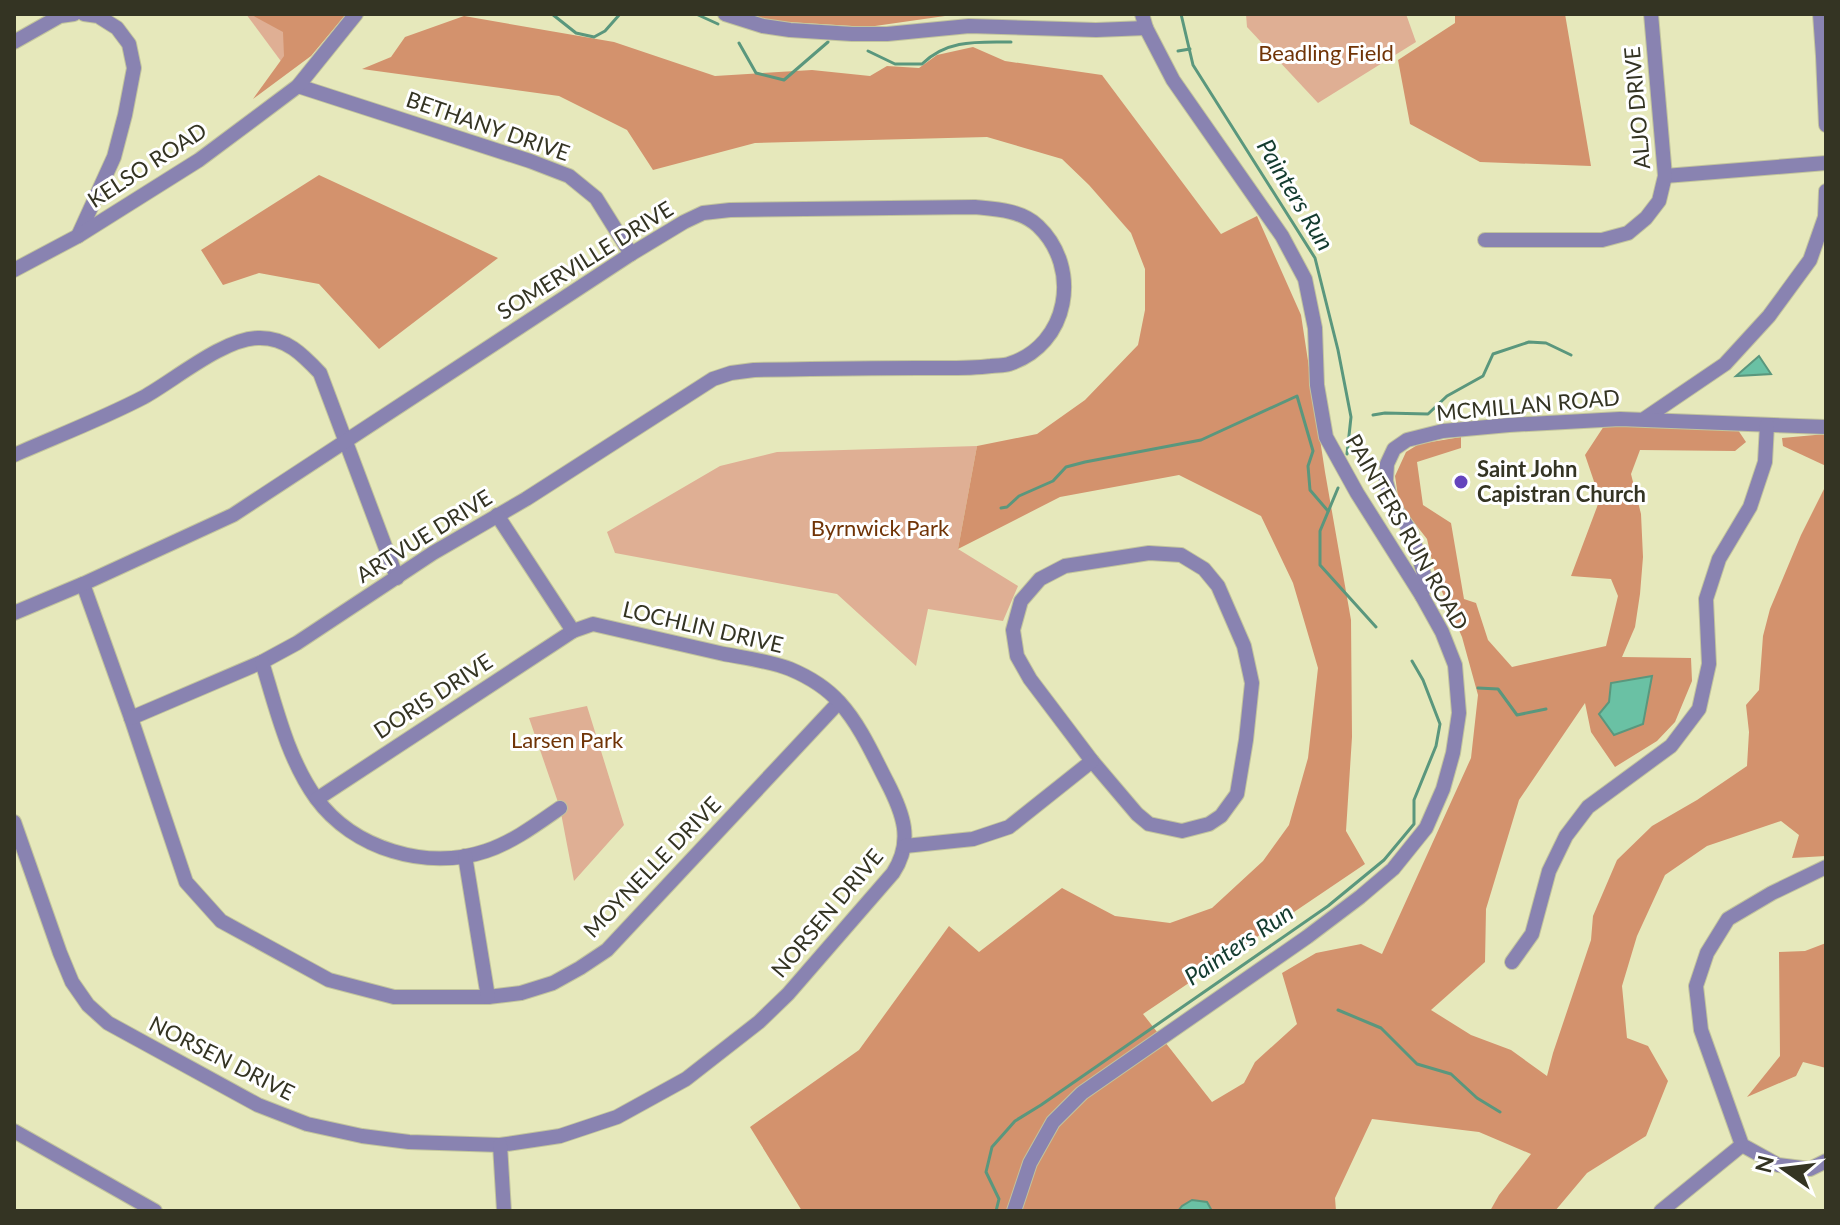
<svg xmlns="http://www.w3.org/2000/svg" width="1840" height="1225" viewBox="0 0 1840 1225" font-family="Lato,sans-serif">
  <style>
    .green { fill: #dfaf94 }
    .forest { fill: #d3926d }
    .water { fill: #6ac1a4; stroke: #5a977d; stroke-width: 2 }
    .lines { fill: none; stroke-linecap: round; stroke-linejoin: round }
    .stream { stroke: #5a977d; stroke-width: 3 }
    .minor-casing { stroke: #c2c49d; stroke-width: 16 }
    .minor { stroke: #8983b1; stroke-width: 14 }
    .poi-dot { fill: #6444bc; stroke: #fff; stroke-width: 3 }
    .labels { text-anchor: middle; stroke-width: 6; stroke-linejoin: round; paint-order: stroke }
    .park-label { font-size: 22px; fill: #703407; stroke: #fff }
    .street-label { font-size: 22px; fill: #343423; stroke: #fff }
    .poi-label { font-size: 22px; font-weight: bold; fill: #343423; stroke: #fff; text-anchor: start }
    .water-label { font-size: 24px; font-style: italic; fill: #133b2f; stroke: #fff }
  </style>
  <rect width="100%" height="100%" fill="#e6e8bb"/>
  <g class="green">
    <path d="M246,14H331L283,64Z"/>
    <path d="M1246,14H1406L1416,42L1318,103L1247,27Z"/>
    <path d="M977,446L958,549L1018,586L1003,621L928,609L916,666L837,594L615,553L607,532L720,466L777,452Z"/>
    <path d="M587,706L624,825L574,881L560,808L529,718Z"/>
  </g>
  <g class="forest">
    <path d="M250,14H346L311,56L253,99L284,56L283,32Z"/>
    <path d="M748,14H959L868,27L771,21Z"/>
    <path d="M1455,14H1565L1591,166L1480,162L1410,124L1398,60L1455,23Z"/>
    <path d="M464,16L614,42L715,76L812,70L870,76L887,66L919,68L937,55L973,47L1005,61L1102,75L1221,234L1257,216L1301,315L1325,472L1351,620L1352,737L1346,831L1365,864L1143,1014L1212,1102L1244,1083L1255,1062L1297,1024L1282,973L1316,953L1361,944L1382,954L1471,758L1478,695L1462,637L1436,578L1427,539L1399,503L1395,476L1406,452L1419,444L1461,437V448L1417,462L1423,505L1451,523L1464,599L1476,603L1488,640L1512,667L1606,646L1618,596L1611,579L1571,576L1600,499L1585,455L1604,426L1654,425L1738,430L1746,442L1735,451L1640,450L1631,474L1641,514L1643,557L1640,594L1635,627L1622,657L1691,658L1692,681L1675,722L1657,741L1615,767L1591,732L1585,703L1519,800L1486,909L1485,962L1431,1010L1471,1035L1511,1050L1547,1076L1553,1053L1591,940L1593,916L1617,860L1652,826L1697,800L1747,766L1749,732L1746,705L1759,690L1763,636L1770,609L1801,535L1826,485V741L1824,767L1826,771V856L1792,858L1799,835L1781,821L1707,846L1665,875L1637,936L1622,986L1627,1038L1648,1046L1668,1081L1646,1136L1587,1173L1555,1211H1490L1499,1195L1531,1154L1479,1132L1372,1119L1335,1198L1336,1211H802L750,1127L859,1050L949,926L979,952L1062,888L1115,916L1170,923L1212,908L1263,861L1289,825L1308,758L1318,668L1293,583L1261,516L1179,475L1060,497L958,549L977,446L1037,434L1085,400L1138,345L1145,310V269L1131,233L1089,185L1062,159L987,137L755,143L653,170L627,130L559,96L362,69L391,57L405,37Z"/>
    <path d="M319,175L498,258L379,349L319,284L259,273L223,285L201,250Z"/>
    <path d="M1826,434V466L1783,446L1782,438Z"/>
    <path d="M1826,943V1068L1803,1062L1796,1076L1747,1097L1780,1056L1779,952L1805,951Z"/>
  </g>
  <g class="water">
    <path d="M1759,356L1771,374L1736,376Z"/>
    <path d="M1652,676L1643,724L1614,735L1599,714L1609,702L1611,683Z"/>
    <path d="M1192,1200L1207,1202L1212,1211H1178L1182,1206Z"/>
  </g>
  <g class="lines">
    <g class="stream">
      <path d="M552,14L576,33L594,37L605,31L620,14"/>
      <path d="M696,14L718,24"/>
      <path d="M1181,14L1193,65L1315,258L1338,350L1351,417L1347,454"/>
      <path d="M739,43L756,73L784,80L828,42"/>
      <path d="M868,51L895,64H922C947,39 978,42 1011,42"/>
      <path d="M1178,51L1190,49"/>
      <path d="M1373,415L1385,413L1428,414L1447,396L1483,376L1493,354L1529,342L1546,343L1571,355"/>
      <path d="M1338,488L1320,531V565L1376,627"/>
      <path d="M1001,508L1007,507L1019,496L1053,481L1066,467L1085,462L1201,440L1297,396L1313,451L1308,466L1310,490L1328,511"/>
      <path d="M1478,688L1498,689L1517,715L1546,709"/>
      <path d="M1338,1010L1381,1028L1417,1064L1451,1074L1477,1098L1500,1112"/>
      <path d="M996,1211L999,1199L986,1172L992,1147L1015,1121L1041,1105L1328,906L1384,860L1414,824V800L1436,746L1440,724L1423,680L1412,661"/>
    </g>
    <defs>
      <g id="minor">
        <path d="M725,14L763,26L790,30L852,34H887L969,26L1096,30L1146,28"/>
        <path d="M1820,14L1823,56L1826,125"/>
        <path d="M14,42L60,16L74,14"/>
        <path d="M298,86L530,161L569,176L596,198L631,254"/>
        <path d="M1665,176L1826,163"/>
        <path d="M78,236L114,157L125,115L134,68L129,44L117,28L98,16L84,14"/>
        <path d="M1485,240H1602L1628,233L1646,218L1659,201L1665,176L1651,14"/>
        <path d="M14,270L78,236L199,160L298,86L356,14"/>
        <path d="M1644,419L1725,364L1769,316L1810,260L1825,217L1826,191"/>
        <path d="M14,455C57,436 102,419 144,397C176,379 223,339 258,338C286,337 303,355 320,373L397,578"/>
        <path d="M1149,553L1181,555L1204,569L1218,586L1244,646L1252,683L1246,740L1237,794L1221,816L1209,824L1182,831L1149,824L1137,814L1092,761L1030,679L1017,656L1013,630L1021,601L1040,579L1065,566Z"/>
        <path d="M83,584L131,718L186,882L221,921L329,980L394,997H488L521,993L553,983L580,968L607,950L839,702"/>
        <path d="M1422,596L1424,574L1411,532L1392,504L1386,481L1387,464L1394,449L1407,440L1443,431L1509,425L1620,419L1826,427"/>
        <path d="M14,613L83,584L233,515L631,254L684,222L703,213L730,210L975,207C996,209 1021,210 1038,226C1082,268 1069,345 1009,364C1004,366 997,365 991,366C967,369 943,368 918,368C864,368 809,369 754,370L731,373L713,379L526,499L433,553L297,643L262,662L131,718"/>
        <path d="M262,662C276,708 288,759 316,798C353,849 427,871 486,851C513,842 537,824 560,808"/>
        <path d="M317,799L573,631"/>
        <path d="M14,822L60,953L72,982L88,1005L108,1023L258,1105L307,1124L362,1136L409,1142L500,1145L560,1136L617,1117L686,1079L759,1022L788,994L893,873C914,841 903,813 887,782C873,755 860,725 840,703C826,687 809,677 790,669C770,661 745,658 724,654C680,644 636,634 593,624L573,631L497,515"/>
        <path d="M905,846L973,839L1009,827L1092,761"/>
        <path d="M465,856L488,997"/>
        <path d="M1826,867L1772,893L1728,919L1707,953L1696,986L1701,1030L1742,1145L1778,1165L1810,1169L1826,1161"/>
        <path d="M1512,962L1532,934L1549,871L1566,836L1588,807L1671,746L1699,709L1709,664L1706,599L1719,559L1750,507L1765,462L1767,425"/>
        <path d="M14,1131L155,1211"/>
        <path d="M500,1145L504,1211"/>
        <path d="M1014,1211L1030,1163L1053,1122L1082,1093L1307,937L1360,897L1393,869L1426,828L1443,789L1453,753L1459,713L1455,665L1442,632L1422,596L1357,493L1326,437L1317,385L1315,328L1305,279L1282,236L1173,80L1146,28L1142,14"/>
        <path d="M1661,1211L1742,1145"/>
      </g>
    </defs>
    <use href="#minor" class="minor-casing"/>
    <use href="#minor" class="minor"/>
  </g>
  <circle class="poi-dot" cx="1461" cy="482" r="8"/>
  <g class="labels">
    <g class="park-label">
      <text x="1326" y="61">Beadling Field</text>
      <text x="880" y="536">Byrnwick Park</text>
      <text x="567" y="748">Larsen Park</text>
    </g>
    <g class="street-label">
      <text transform="translate(1637 108) rotate(-95)" y="8">ALJO DRIVE</text>
      <text transform="translate(488 126) rotate(19)" y="8">BETHANY DRIVE</text>
      <text transform="translate(147 165) rotate(-33)" y="8">KELSO ROAD</text>
      <text transform="translate(585 260) rotate(-32)" y="8">SOMERVILLE DRIVE</text>
      <text transform="translate(1528 405) rotate(-5)" y="8">MCMILLAN ROAD</text>
      <text transform="translate(1407 532) rotate(60)" y="8">PAINTERS RUN ROAD</text>
      <text transform="translate(424 536) rotate(-32)" y="8">ARTVUE DRIVE</text>
      <text transform="translate(703 627) rotate(13)" y="8">LOCHLIN DRIVE</text>
      <text transform="translate(433 696) rotate(-33)" y="8">DORIS DRIVE</text>
      <text transform="translate(652 867) rotate(-46)" y="8">MOYNELLE DRIVE</text>
      <text transform="translate(827 913) rotate(-50)" y="8">NORSEN DRIVE</text>
      <text transform="translate(222 1058) rotate(27)" y="8">NORSEN DRIVE</text>
    </g>
    <g class="poi-label">
      <text x="1477" y="477">Saint John<tspan x="1477" dy="25">Capistran Church</tspan></text>
    </g>
    <g class="water-label">
      <text transform="translate(1295 195) rotate(59)" y="8">Painters Run</text>
      <text transform="translate(1239 945) rotate(-34)" y="8">Painters Run</text>
    </g>
  </g>
  <rect width="1840" height="1225" fill="none" stroke="#343423" stroke-width="32"/>
  <g transform="translate(1784 1169) rotate(284)" stroke="#ffffff" stroke-width="6" paint-order="stroke">
  <path d="M0-6L14 30L0 20L-14 30Z" fill="#343423"/>
  <text y="-12" font-size="22" font-weight="bold" text-anchor="middle" fill="#343423">N</text>
  </g>
</svg>
